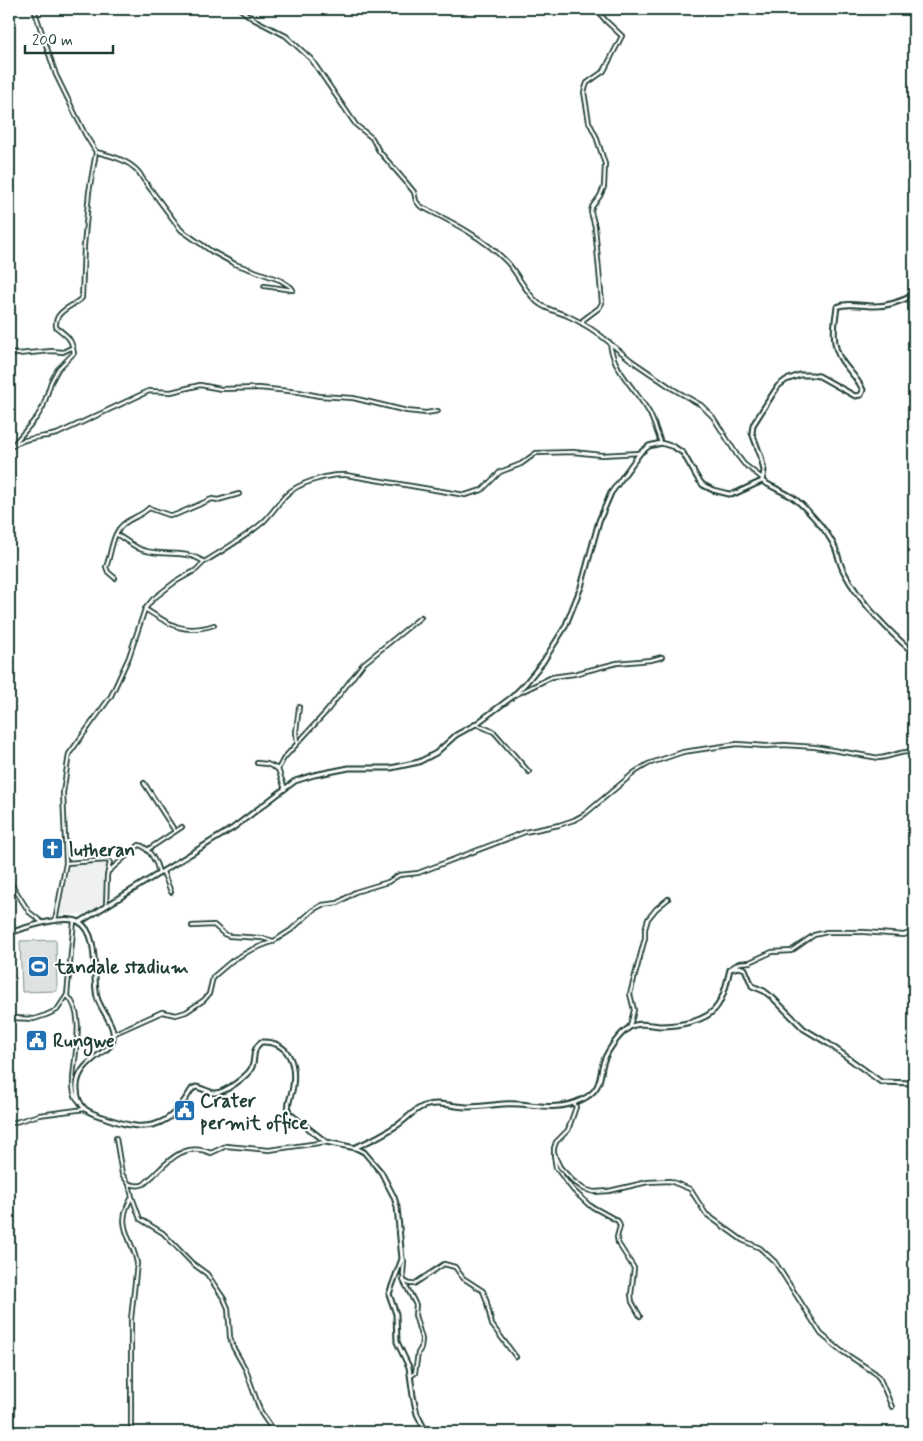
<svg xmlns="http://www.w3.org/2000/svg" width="923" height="1441" viewBox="0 0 923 1441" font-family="Mynerve,sans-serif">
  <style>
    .built { fill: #eef1f0 }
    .green { fill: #dee3e2; stroke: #7e908b }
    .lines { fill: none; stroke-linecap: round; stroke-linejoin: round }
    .street-casing { stroke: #1f3d34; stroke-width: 6 }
    .secondary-casing { stroke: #1f3d34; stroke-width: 7 }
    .street { stroke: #fff; stroke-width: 2.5 }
    .secondary { stroke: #fff; stroke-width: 3 }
    .labels { text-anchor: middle; stroke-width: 4; stroke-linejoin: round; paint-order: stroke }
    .poi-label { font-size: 19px; font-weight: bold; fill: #1f3d34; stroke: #fff; text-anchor: start }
  </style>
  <rect width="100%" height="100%" fill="#fff"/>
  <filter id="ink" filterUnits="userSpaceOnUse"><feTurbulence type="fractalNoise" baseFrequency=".02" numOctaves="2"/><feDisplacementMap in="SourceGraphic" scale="10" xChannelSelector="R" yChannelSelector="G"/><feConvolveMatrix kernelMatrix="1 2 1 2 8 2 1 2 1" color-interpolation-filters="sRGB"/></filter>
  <g filter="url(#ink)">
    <path class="built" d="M107,862L105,902L85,914L59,915L70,864Z"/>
    <path class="green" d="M56,940L57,991L22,992L20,941Z"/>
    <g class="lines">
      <defs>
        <g id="street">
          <path d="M240,9L253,19L286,36L311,59L356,125L372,138L379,151L405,181L414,192L416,201L420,206C450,221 483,237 507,262C518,274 524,290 537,302C546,310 557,311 568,316C583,323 597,332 610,343C613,371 637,390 650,414C654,423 658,434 661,443"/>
          <path d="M96,152C114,156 135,162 143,179L181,230L211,251L235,264L280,280L291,287L293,290L264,286"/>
          <path d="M583,324V320L599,308L602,303L595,227L591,212L592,207L600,196L604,187L605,164L596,136L589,122L584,92L587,83L604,71L622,36L606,21L596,9"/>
          <path d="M611,344L632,361L673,389L701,405L713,417L737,455L744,464L762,478"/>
          <path d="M9,353L18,354L52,351L63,352L73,347"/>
          <path d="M13,445L37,417L43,407L51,382L58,369L74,353C71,337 68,337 56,327C54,311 72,307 82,298L84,246L89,192L96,152L85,134L56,75L34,9"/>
          <path d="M9,448C23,437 40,438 57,434L149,391L171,392L200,385L221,389L259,388L299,392L319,396L353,398L407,411L426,413L438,411"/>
          <path d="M116,534C124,539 132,545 140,549C161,558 185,548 204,562"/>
          <path d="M115,578L108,572L106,567C112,553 111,533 125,523C133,517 141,516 149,508L169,515H175L212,499L218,500L239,494"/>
          <path d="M145,609C170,625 184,635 214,625"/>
          <path d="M515,695L552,677L574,674L617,663L651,660L662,657"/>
          <path d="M476,724L494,732L529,772"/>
          <path d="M297,742L296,732L299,707"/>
          <path d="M257,763L267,764L278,769"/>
          <path d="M144,783L175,831"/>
          <path d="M285,789L278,769L284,758L327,711L363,664L421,617"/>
          <path d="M147,850L182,827"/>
          <path d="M66,863L107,860L110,862L107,876L106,906"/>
          <path d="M109,871L139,845C149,847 157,863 159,872"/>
          <path d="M163,872L171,892"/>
          <path d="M9,880L29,912L43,923"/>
          <path d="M55,921L66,863L63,793L69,754L111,696L129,657L145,609L153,599L175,582L196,570L204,562C224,550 244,538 262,523C271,515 277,505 285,496C297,483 328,474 346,475L465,495L482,490L500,472L521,464L536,453L573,452L602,455L640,453"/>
          <path d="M192,926L214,925L224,934L229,936L262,938L273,941"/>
          <path d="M731,968L739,963L750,962L772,952L791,951L814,935L827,932H864L904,935L914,931"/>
          <path d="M67,995C94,1022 59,1089 80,1102"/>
          <path d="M9,1025L14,1018L34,1019L46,1015L57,1010L67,995L74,921"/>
          <path d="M630,1026L634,1010L630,994L645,938V929L648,919L656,909L668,899"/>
          <path d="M113,1034L162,1012L176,1015L186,1012L204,1000L209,994L213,977L233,960L251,950L274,941L291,930L313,910L322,905L338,903L355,892L388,882L399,875L418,873L525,832L559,825L574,820L585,814L635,772L648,764L683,752L737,744L766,746L784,745L815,747L879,758C891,757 902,750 914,752"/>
          <path d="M574,1103L576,1107L568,1130L556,1142L554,1148V1154L560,1167L573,1181L584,1189L594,1192L609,1191L648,1182L670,1181L690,1189L706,1214L742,1240L760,1248L775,1262L821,1334L840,1350L875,1373L880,1379L892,1407"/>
          <path d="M9,1124L39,1115L85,1109"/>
          <path d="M116,1138L122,1174L129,1184L132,1197L140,1219L163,1233L192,1263L207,1274L224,1299L228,1308L230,1337L233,1347L246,1370L261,1413L274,1432"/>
          <path d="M554,1155L556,1168L573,1190L589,1205L618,1221L620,1226L617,1237L618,1243L634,1268L631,1295L632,1302L640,1316"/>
          <path d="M129,1184C135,1185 139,1187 144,1184C147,1182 150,1178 153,1176C170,1159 185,1142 211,1153L226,1146L269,1150L326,1142"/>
          <path d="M402,1259L404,1261L403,1275"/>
          <path d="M403,1274L404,1281L410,1284H414L444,1264L455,1267L463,1278L483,1291L486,1299L492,1325L516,1357"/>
          <path d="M403,1280L416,1305L415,1315L422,1339L421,1348L418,1353L415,1373L411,1376"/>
          <path d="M131,1432V1319L137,1263C132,1236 114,1226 132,1197"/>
        </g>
        <g id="secondary">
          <path d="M762,481C772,487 782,491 792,497C803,504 825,529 831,540C838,550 838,561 844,572C859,601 889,632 914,653"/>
          <path d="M80,922L233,828L295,781L314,775L349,768H391L419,762L436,753L456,735L476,724L512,697L525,684L543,662L565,627L581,587L599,521L611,493L640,453L649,446L661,443L674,447L683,453L698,479L703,485L713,490L729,494L736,493L762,481L764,471L761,457L752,433L753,425L778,386L786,380L800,375H812L819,376L855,396L861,395L863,390C858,379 849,371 842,361C831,345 834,325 837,307C847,302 861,306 872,306C887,307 902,301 914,295"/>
          <path d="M9,933C25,928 63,914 79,922C100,933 92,977 97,997C101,1013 121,1028 110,1046C108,1048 104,1051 101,1053C89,1062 76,1072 77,1089C77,1096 80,1104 85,1109C90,1113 97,1115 103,1117C122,1124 145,1132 165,1120C177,1113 185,1100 192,1089L196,1087C202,1088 208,1092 214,1093C224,1094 249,1075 252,1067C256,1056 251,1051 261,1042C289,1041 296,1063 293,1086C292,1096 286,1103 289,1113L326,1142L356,1148L364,1152L381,1172L394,1197L397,1207L402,1259L389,1294L396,1314L397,1342L409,1367L413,1396L417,1414L426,1432"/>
          <path d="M356,1147C370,1141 384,1134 396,1126C406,1120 413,1110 424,1106C438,1101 454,1107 469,1107C480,1107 491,1105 503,1104C531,1102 554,1113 581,1100C597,1093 600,1083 602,1067C605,1053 618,1035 630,1027C638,1022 650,1025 660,1026C677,1026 708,1022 718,1005C725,995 727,981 730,969L739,967L745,969L752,986L764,991L773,998L804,1029L829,1044L881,1082L914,1083"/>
        </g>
      </defs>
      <use href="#street" class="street-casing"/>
      <use href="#secondary" class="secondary-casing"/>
      <use href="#street" class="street"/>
      <use href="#secondary" class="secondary"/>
    </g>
  </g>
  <defs>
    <symbol id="church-square" viewBox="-11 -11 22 22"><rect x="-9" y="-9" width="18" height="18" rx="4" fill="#1f6fb2" stroke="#fff"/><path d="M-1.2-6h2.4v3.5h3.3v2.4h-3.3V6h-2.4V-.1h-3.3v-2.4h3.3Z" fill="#fff"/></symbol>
    <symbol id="stadium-square" viewBox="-11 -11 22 22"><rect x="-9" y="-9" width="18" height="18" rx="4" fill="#1f6fb2" stroke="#fff"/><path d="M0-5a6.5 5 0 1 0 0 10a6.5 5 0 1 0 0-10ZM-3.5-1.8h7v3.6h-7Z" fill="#fff"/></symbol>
    <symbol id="civic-square" viewBox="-11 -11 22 22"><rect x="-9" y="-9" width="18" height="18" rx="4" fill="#1f6fb2" stroke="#fff"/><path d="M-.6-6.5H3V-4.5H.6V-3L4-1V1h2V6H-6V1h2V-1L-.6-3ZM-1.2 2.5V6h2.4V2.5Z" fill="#fff"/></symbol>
  </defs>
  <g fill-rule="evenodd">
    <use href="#church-square" x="40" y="836" width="25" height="25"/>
    <use href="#stadium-square" x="26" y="954" width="25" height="25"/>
    <use href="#civic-square" x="24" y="1028" width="25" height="25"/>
    <use href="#civic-square" x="172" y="1098" width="25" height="25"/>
  </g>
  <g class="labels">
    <g class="poi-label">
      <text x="69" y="856">lutheran</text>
      <text x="55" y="973">tandale stadium</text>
      <text x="53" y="1047">Rungwe</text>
      <text x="200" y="1107">Crater<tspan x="200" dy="22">permit office</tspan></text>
    </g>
  </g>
  <rect width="923" height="1441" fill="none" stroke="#fff" stroke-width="30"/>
  <rect x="15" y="15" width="893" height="1411" fill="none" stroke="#1f3d34" stroke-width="2" filter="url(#ink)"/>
  <path d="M25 45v8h88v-8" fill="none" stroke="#1f3d34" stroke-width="2.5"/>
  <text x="32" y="45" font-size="15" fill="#1f3d34" stroke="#ffffff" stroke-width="4" paint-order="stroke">200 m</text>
</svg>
